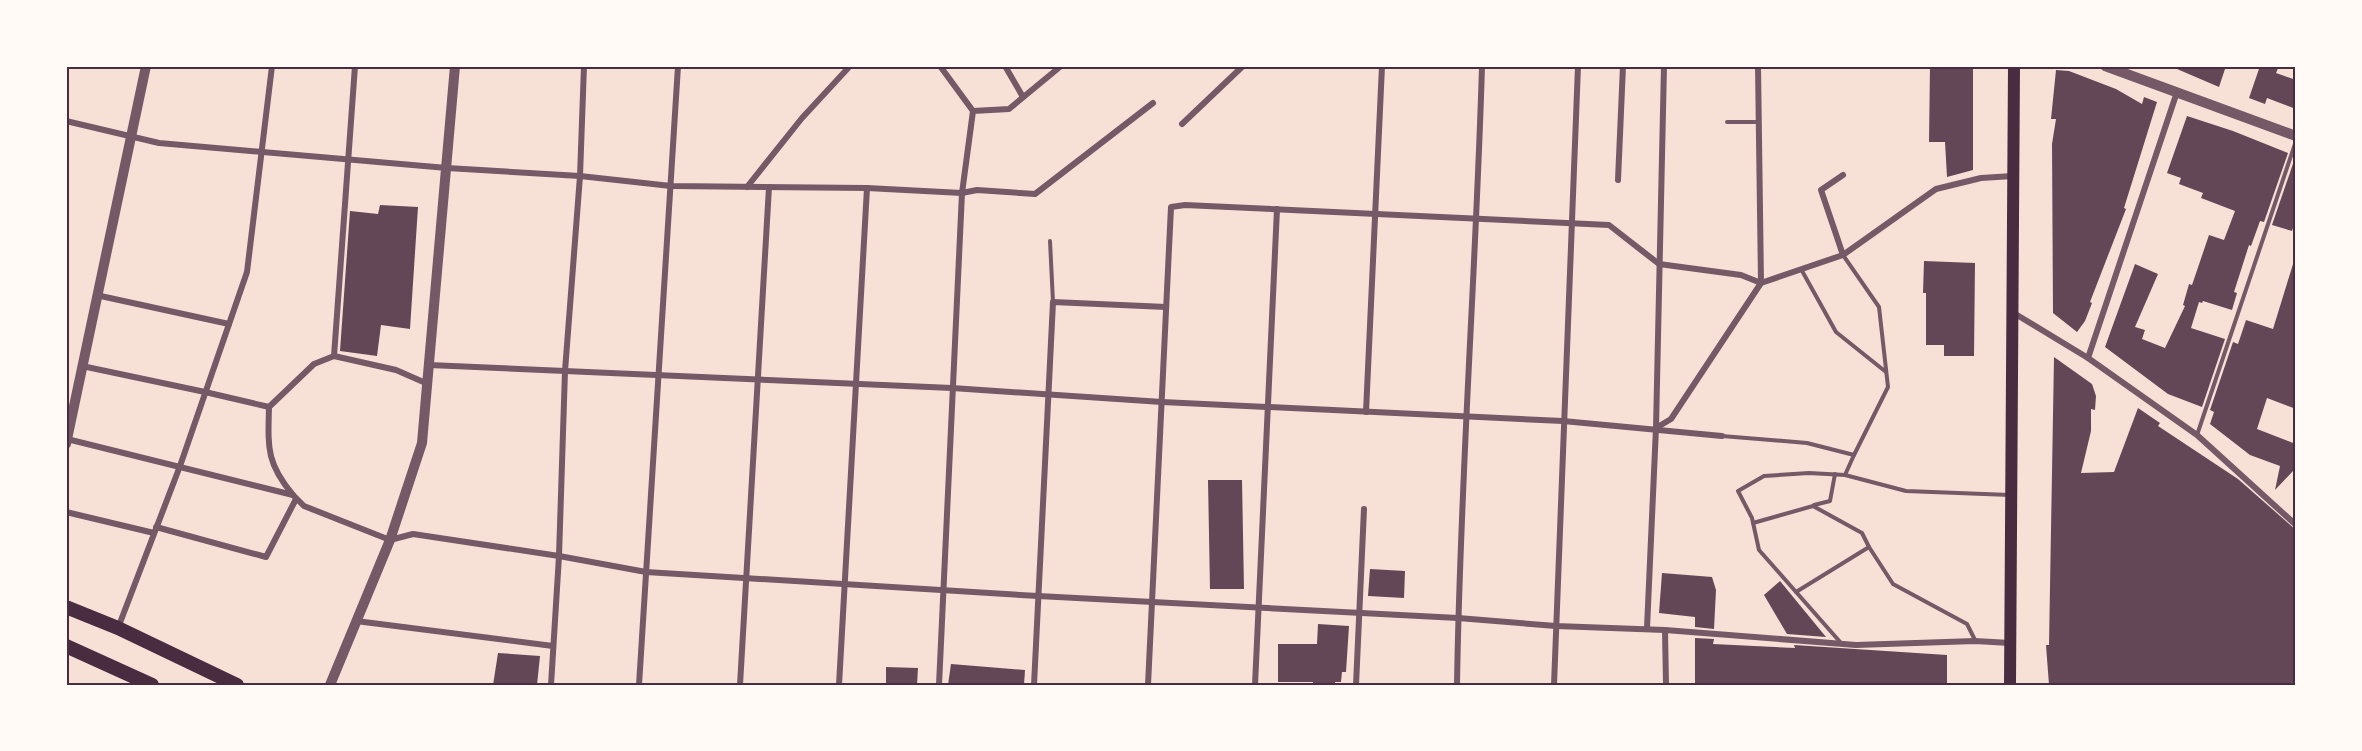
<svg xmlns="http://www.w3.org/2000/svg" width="2362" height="751" viewBox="0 0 2362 751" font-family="'Roboto Condensed',sans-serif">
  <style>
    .building { fill: #644757 }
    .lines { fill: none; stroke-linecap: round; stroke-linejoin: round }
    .service { stroke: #755966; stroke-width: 4 }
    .minor { stroke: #755966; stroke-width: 6 }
    .tertiary { stroke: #755966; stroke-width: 10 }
    .secondary { stroke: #4a2c40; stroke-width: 12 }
    .trunk { stroke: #4a2c40; stroke-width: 14 }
    .neatline { fill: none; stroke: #4a2c40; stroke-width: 2 }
  </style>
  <rect width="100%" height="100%" fill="#f7e1d7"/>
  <g class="building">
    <path d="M1930,66H1973V170L1947,177L1945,142H1929Z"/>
    <path d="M2170,66H2226L2219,87Z"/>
    <path d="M2260,66H2279L2276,73L2296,80V109L2267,98L2265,104L2249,98Z"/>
    <path d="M2056,70L2069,71L2116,89L2142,104L2144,97L2157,102L2124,208L2126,209L2090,302L2092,303L2085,321L2077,332L2053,313L2052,144L2056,119H2051Z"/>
    <path d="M2187,116L2233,131L2288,153L2264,222L2260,221L2251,246L2249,245L2234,292L2237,293L2232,310L2203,301L2202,303L2199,302L2191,328L2225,339L2202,407L2168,394L2105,347L2135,264L2158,274L2135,327L2145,330L2142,339L2165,348L2185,306L2183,305L2189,284L2192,285L2209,235L2224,240L2235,211L2201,198L2203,193L2179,184L2181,178L2167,173Z"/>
    <path d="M2296,155V219L2292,231L2272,225Z"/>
    <path d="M380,205L418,207L410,329L381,325L377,356L340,351L350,211L378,214Z"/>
    <path d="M1924,261L1975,263L1974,356H1944V345H1926V293H1923Z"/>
    <path d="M2293,264L2296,265V409L2267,398L2257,429L2296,444V462L2293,471L2275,490L2280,466L2250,455L2210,424L2214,412L2210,410L2233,342L2238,344L2246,320L2273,329Z"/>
    <path d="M2054,357L2092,384L2096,396L2095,410L2091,409V431L2081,473L2114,472L2138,408L2160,423L2158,426L2238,479L2296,530V685H2049L2046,645H2049Z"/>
    <path d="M1208,480H1242L1244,589H1210Z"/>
    <path d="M1370,569L1405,571L1404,598L1368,596Z"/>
    <path d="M1662,573L1712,577L1716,590L1714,629L1695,627V617L1659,613Z"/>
    <path d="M1780,581L1826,637L1787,634L1764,595Z"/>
    <path d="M1318,624L1349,626L1346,672H1342L1341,682H1335V685H1313V682H1278V644H1317Z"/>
    <path d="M1695,638L1714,639L1713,644L1795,648L1794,645L1947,655V685H1695Z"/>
    <path d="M498,653L540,656L537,685H493Z"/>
    <path d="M951,664L1025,670L1024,685H948Z"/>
    <path d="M886,667L918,668L917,685H886Z"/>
  </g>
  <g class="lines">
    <g class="service">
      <path d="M1727,122H1758"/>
      <path d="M1050,241L1053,302"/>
      <path d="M1801,269L1836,332L1886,372"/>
      <path d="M2197,435L2296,141"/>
      <path d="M1722,436L1807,443L1854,455L1888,387L1879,307L1843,255"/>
      <path d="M1845,475L1906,491L2010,495"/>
      <path d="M1814,505L1830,501L1835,474"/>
      <path d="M1753,523L1813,506L1862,533L1869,547L1796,592"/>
      <path d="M1869,547L1893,584L1967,624L1975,640"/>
      <path d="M1841,643L1759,550L1752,518L1738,491L1764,476L1809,473L1845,475L1854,455"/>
    </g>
    <g class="minor">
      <path d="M1005,66L1023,97"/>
      <path d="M973,111L1009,109L1061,66"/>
      <path d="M66,121L159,143L447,168L580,176L671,186L867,188L962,193L977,190L1035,194L1153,103"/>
      <path d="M1182,124L1243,66"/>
      <path d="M1618,180L1623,66"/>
      <path d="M747,187L802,118L850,66"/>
      <path d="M1843,255L1821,190L1843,175"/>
      <path d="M96,295L229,324"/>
      <path d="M2012,312L2088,358L2197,435L2296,525"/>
      <path d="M334,356L396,370L428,384"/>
      <path d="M2088,358L2177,92"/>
      <path d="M429,365L952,388L1162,402L1563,421L1722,436"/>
      <path d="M82,366L205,392L269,407C268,447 266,463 293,495"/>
      <path d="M269,407L314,364L334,356L355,66"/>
      <path d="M1366,412L1382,66"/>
      <path d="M1656,428L1671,419L1761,283L1758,66"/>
      <path d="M67,439L293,495L304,506L390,540L413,534L559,556L646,572L1038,596L1458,618L1556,626L1665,630L1856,645L1975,641L2010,643"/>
      <path d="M66,512L154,533"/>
      <path d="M156,527L266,557L296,499"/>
      <path d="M356,621L553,646"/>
      <path d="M118,628L180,466L247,272L272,66"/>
      <path d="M1647,628L1656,428L1664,66"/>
      <path d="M1665,630L1666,685"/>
      <path d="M551,685L559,556L565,371L580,176L584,66"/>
      <path d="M639,685L678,66"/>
      <path d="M740,685L769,187"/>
      <path d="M839,685L867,188"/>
      <path d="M939,685L962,193L973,111L940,66"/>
      <path d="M1034,685L1053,302L1166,307"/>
      <path d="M1148,685L1171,207L1185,205L1609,225L1659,264L1741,275L1761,283L1843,255L1936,189L1981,178L2013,176"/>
      <path d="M1255,685L1277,209"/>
      <path d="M1356,685L1364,509"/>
      <path d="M1457,685C1460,479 1476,272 1482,66"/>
      <path d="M1554,685L1578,66"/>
    </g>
    <g class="tertiary">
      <path d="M2105,66L2296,136"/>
      <path d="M66,444L146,66"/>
      <path d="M330,685L390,540L422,443L455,66"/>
    </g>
    <path class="secondary" d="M2010,685L2014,66"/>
    <g class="trunk">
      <path d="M66,607L118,628L237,685"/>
      <path d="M66,646L152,685"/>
    </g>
  </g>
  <rect width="2362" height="751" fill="none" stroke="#fffaf5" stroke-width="135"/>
  <rect x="68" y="68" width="2226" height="616" class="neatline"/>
</svg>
